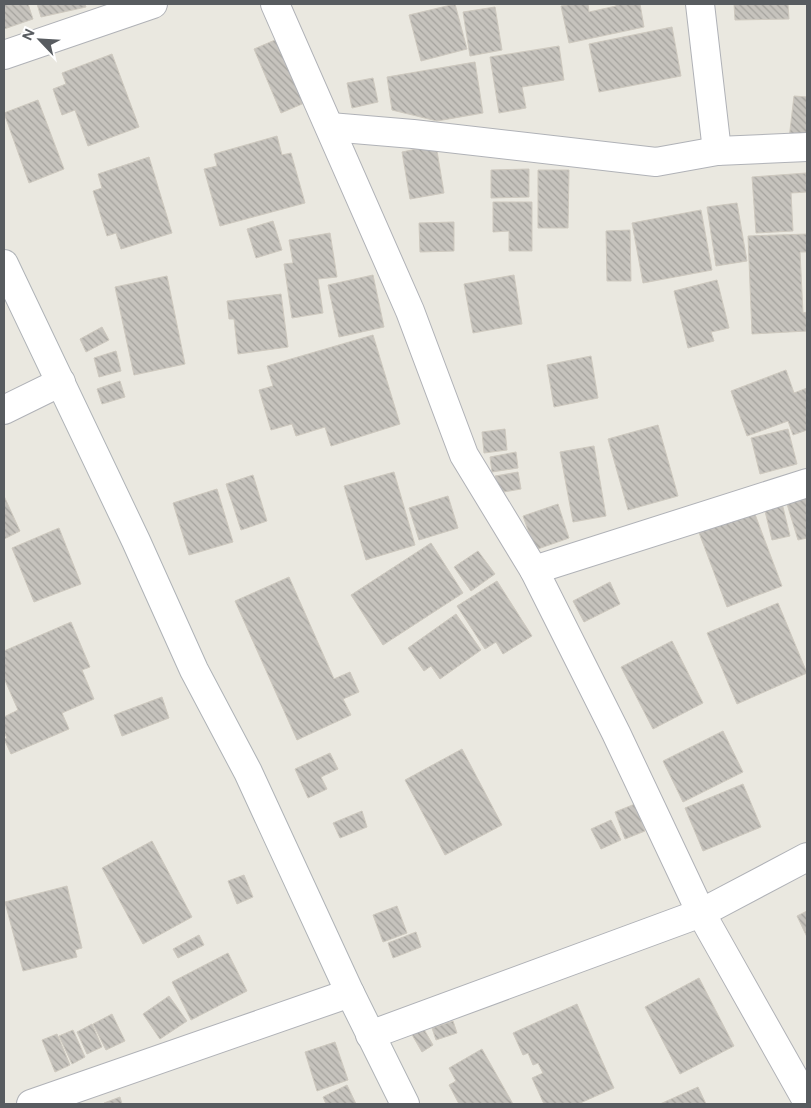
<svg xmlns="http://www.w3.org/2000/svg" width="811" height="1108" viewBox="0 0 811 1108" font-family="Figtree,sans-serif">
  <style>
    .building { fill: url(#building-back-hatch); stroke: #cec9bf }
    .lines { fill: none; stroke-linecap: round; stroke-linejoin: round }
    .street-casing { stroke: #b0b2b7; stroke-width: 30 }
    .secondary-casing { stroke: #afb3b7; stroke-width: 30 }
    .street { stroke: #fff; stroke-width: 28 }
    .secondary { stroke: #fff; stroke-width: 28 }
  </style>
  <defs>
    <pattern id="building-back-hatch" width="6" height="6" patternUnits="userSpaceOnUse" patternTransform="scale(1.25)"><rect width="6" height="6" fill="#c6c3bd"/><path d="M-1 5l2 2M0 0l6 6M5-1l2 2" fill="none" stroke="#a4a29d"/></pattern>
  </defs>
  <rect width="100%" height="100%" fill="#eae8e0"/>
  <g class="building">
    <path d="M4,4H28L33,19L4,29Z"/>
    <path d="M37,4H85L86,7L41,17Z"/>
    <path d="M455,4L467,49L421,61L409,15Z"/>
    <path d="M573,4H588L589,12L616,6V4H640L644,27L569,43L561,6Z"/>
    <path d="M734,4H788L789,19L735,20Z"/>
    <path d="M495,7L502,50L470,56L463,12Z"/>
    <path d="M672,27L681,76L599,92L589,44Z"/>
    <path d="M282,37L309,101L281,113L254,49Z"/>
    <path d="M559,46L564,80L522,87L526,108L499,113L490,57Z"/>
    <path d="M112,54L139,127L88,146L75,110L62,115L53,89L66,84L62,73Z"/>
    <path d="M475,62L483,113L437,121L392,110L387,77Z"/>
    <path d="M373,78L378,102L352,108L347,83Z"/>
    <path d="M794,96L807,97V141L789,139Z"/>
    <path d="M38,100L64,169L29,183L4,113Z"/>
    <path d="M277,136L282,155L291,153L305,203L220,226L204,169L217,166L214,154Z"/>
    <path d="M436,145L444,193L410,199L402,152Z"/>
    <path d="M149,157L172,233L121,249L116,233L107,236L93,191L102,188L98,174Z"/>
    <path d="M529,169V197L491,198V170Z"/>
    <path d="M538,170H569L568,228H538Z"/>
    <path d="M806,173L807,192L791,193L793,231L756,233L752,177Z"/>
    <path d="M493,202H532V251H509V231L493,232Z"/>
    <path d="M737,203L747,261L716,266L707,207Z"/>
    <path d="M701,210L712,270L643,283L632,223Z"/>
    <path d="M273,221L282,250L256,258L247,229Z"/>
    <path d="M454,222V251L420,252L419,223Z"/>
    <path d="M630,230L631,281H607L606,231Z"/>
    <path d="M330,233L337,277L318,279L323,313L292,318L284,264L293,263L289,240Z"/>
    <path d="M807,234V252H800L803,313L807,312V331L752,334L748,236Z"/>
    <path d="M373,275L384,327L339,337L328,285Z"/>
    <path d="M514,275L522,324L473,333L464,284Z"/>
    <path d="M167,276L185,364L134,375L115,287Z"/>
    <path d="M717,280L729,328L711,332L714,341L688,348L674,291Z"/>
    <path d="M281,294L288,347L238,354L234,319H229L227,301Z"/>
    <path d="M102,327L109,340L86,352L80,339Z"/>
    <path d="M373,335L400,424L331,446L325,427L296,436L292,424L271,430L259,390L273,386L267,366Z"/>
    <path d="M116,351L121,371L99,377L94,358Z"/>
    <path d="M591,356L598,398L554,407L547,365Z"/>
    <path d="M786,370L794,393L807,388V430L793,435L788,421L747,436L731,391Z"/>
    <path d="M120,381L125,397L102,404L97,389Z"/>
    <path d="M658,425L678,496L628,510L608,439Z"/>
    <path d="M505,429L507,450L484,453L482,432Z"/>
    <path d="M788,429L797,464L760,474L751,438Z"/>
    <path d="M594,446L606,516L573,522L560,452Z"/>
    <path d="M516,452L518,468L492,472L490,457Z"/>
    <path d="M394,472L415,545L366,560L344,486Z"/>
    <path d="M518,472L521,489L498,493L495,476Z"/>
    <path d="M253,475L267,521L241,530L226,484Z"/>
    <path d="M217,489L233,542L189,555L173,503Z"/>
    <path d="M4,496L20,531L4,539Z"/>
    <path d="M448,496L458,528L419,540L409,508Z"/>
    <path d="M807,498V538L798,540L787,504Z"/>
    <path d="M782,503L790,536L772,540L764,507Z"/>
    <path d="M558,504L569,538L535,550L523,516Z"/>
    <path d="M753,509L782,586L727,607L698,530Z"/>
    <path d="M59,528L81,584L34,602L12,548Z"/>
    <path d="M431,543L463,593L383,645L351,595Z"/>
    <path d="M478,551L495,574L471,591L454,567Z"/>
    <path d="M289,577L334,679L350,672L359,692L343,699L351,715L297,740L235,601Z"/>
    <path d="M497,581L532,636L503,654L496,642L485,649L457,606Z"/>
    <path d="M610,582L620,604L584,622L573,601Z"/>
    <path d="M778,603L807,673L737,704L707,633Z"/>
    <path d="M456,614L481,650L440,679L431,666L424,671L408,648Z"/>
    <path d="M71,622L90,667L82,670L94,699L62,713L69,729L11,754L4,739L7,738L4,732V717L18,710L4,678V651Z"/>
    <path d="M672,641L703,703L653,729L621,667Z"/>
    <path d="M162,697L169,718L122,736L114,715Z"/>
    <path d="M723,731L743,772L683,802L663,761Z"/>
    <path d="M462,749L502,825L445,855L405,780Z"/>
    <path d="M330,753L338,769L321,777L327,789L308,798L295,769Z"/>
    <path d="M743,784L761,827L703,851L685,808Z"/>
    <path d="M635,804L645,831L625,839L615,812Z"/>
    <path d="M362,811L367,827L340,838L333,823Z"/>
    <path d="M611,820L621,840L601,849L591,829Z"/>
    <path d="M152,841L192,917L143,944L102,868Z"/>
    <path d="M244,875L253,897L237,904L228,881Z"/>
    <path d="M67,886L82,948L75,950L77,957L23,971L5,902Z"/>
    <path d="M397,906L407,933L383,942L373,915Z"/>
    <path d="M807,911V937L797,916Z"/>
    <path d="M416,932L421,947L393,958L388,943Z"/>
    <path d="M199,935L204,945L178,958L173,949Z"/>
    <path d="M228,953L247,991L191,1020L172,982Z"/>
    <path d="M699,978L734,1046L680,1074L645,1007Z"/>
    <path d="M169,996L187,1021L160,1039L143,1014Z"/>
    <path d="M577,1004L614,1088L578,1104H544L532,1078L543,1073L538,1063L533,1065L528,1053L523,1055L513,1033Z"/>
    <path d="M112,1014L125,1041L106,1050L93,1024Z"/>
    <path d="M453,1021L457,1033L436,1040L432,1028Z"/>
    <path d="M92,1024L102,1047L87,1054L77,1032Z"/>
    <path d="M422,1026L433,1045L422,1052L411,1033Z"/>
    <path d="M73,1030L85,1057L72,1064L59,1036Z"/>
    <path d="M57,1034L70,1065L55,1072L42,1040Z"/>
    <path d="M335,1042L348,1080L317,1091L305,1052Z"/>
    <path d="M482,1049L513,1104H459L449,1085L456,1081L449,1068Z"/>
    <path d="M347,1085L356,1104H326L323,1097Z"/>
    <path d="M698,1087L706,1104H660Z"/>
    <path d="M120,1097L122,1104H104V1103Z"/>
  </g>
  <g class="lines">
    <defs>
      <g id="street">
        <path d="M275,4L410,311L464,455L534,570L616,733L701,913L807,1101"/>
        <path d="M700,4L717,151"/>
        <path d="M4,55L153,4"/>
        <path d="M330,127L413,134L656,162L717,151L807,147"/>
        <path d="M4,410L61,382"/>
        <path d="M534,570L807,483"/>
        <path d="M370,1035L701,913L807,857"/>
        <path d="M31,1104L350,993"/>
      </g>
      <path id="secondary" d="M4,264L136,541L194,670L248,772L350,993L405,1104"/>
    </defs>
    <use href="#street" class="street-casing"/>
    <use href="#secondary" class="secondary-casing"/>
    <use href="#street" class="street"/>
    <use href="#secondary" class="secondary"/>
  </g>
  <rect width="811" height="1108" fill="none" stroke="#585c60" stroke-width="10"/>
  <g transform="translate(40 40) rotate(295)" stroke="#ffffff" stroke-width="4" paint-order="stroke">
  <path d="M0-4L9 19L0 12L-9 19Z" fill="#585c60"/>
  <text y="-8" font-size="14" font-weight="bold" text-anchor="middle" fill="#585c60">N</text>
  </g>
</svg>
